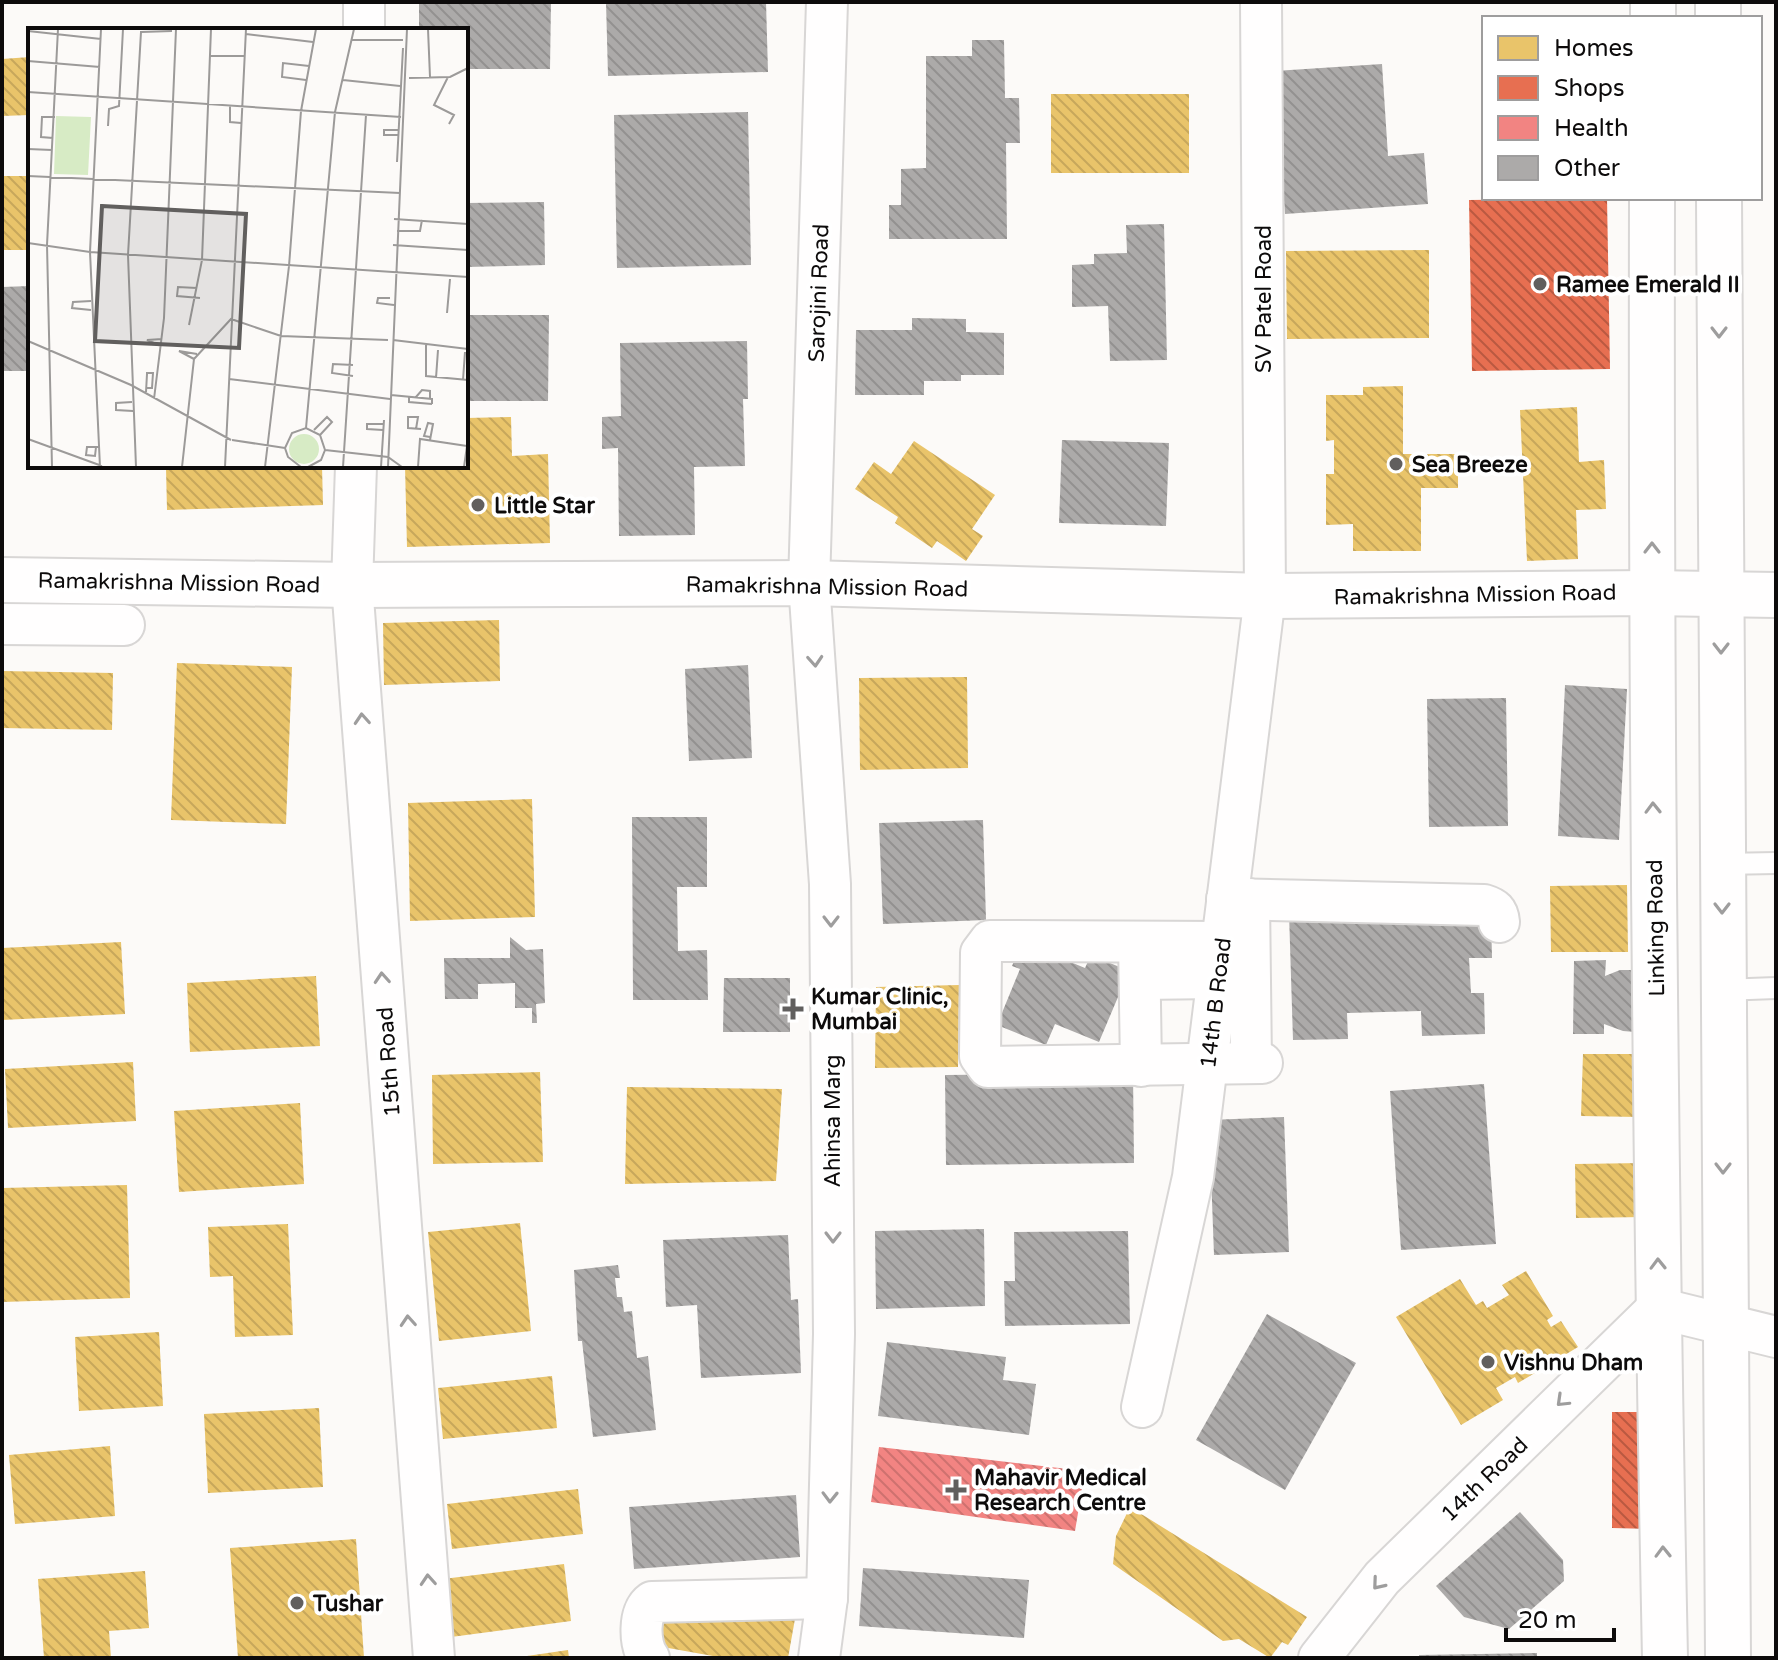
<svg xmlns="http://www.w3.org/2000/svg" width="1778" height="1660" viewBox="0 0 1778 1660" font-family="'Varela Round',sans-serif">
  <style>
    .homes { fill: url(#homes-back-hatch) }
    .shops { fill: url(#shops-back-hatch) }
    .health { fill: url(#health-back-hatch) }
    .building { fill: url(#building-back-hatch) }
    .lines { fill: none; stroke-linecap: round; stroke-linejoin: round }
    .service-casing { stroke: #d8d6d5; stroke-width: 24 }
    .minor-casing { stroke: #d8d6d5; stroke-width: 44 }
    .tertiary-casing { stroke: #d8d6d5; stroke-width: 48 }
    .secondary-casing { stroke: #d8d6d5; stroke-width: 48 }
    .service { stroke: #fffefe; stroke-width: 20 }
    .minor { stroke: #fffefe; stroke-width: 40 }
    .tertiary { stroke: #fffefe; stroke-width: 44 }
    .secondary { stroke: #fffefe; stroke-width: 44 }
    .oneway { stroke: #9e9d9d }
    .poi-dot { fill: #615f5e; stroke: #fff; stroke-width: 3 }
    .labels { text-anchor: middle; stroke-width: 8; stroke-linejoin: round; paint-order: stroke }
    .poi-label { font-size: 22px; font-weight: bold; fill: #0d0b0b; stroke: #fff; text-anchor: start }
    .street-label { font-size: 22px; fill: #0d0b0b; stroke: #fff }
    .inset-road { fill: none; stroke: #9c9a99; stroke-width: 2 }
    .view { fill: #615f5e; fill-opacity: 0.15; stroke: #615f5e; stroke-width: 4 }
    .inset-edge { fill: none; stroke: #0d0b0b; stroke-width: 4 }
  </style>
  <defs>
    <pattern id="homes-back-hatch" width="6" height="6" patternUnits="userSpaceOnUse" patternTransform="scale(2)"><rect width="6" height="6" fill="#e9c46a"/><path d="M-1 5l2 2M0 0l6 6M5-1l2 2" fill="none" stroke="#c7a75b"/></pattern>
    <pattern id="shops-back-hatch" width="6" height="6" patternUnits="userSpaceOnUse" patternTransform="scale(2)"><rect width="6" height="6" fill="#e76f51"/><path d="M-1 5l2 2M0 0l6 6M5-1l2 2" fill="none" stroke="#ba5941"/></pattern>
    <pattern id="health-back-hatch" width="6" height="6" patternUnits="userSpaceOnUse" patternTransform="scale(2)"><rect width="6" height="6" fill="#f28482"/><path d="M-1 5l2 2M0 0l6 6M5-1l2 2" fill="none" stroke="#ce716f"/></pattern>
    <pattern id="building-back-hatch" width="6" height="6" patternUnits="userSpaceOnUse" patternTransform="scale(2)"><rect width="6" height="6" fill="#acaaa9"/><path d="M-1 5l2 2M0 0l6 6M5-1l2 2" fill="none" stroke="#939190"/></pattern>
  </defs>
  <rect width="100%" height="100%" fill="#fcfaf8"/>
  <g class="homes">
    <path d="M30,57V115L2,116V59Z"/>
    <rect x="1051" y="94" width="138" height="79"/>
    <rect x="2" y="176" width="28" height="74"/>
    <path d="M1429,250V338L1287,339L1286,251Z"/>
    <path d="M1403,386V454H1458V488H1421V551H1353V524L1326,525V474H1334V440L1326,441V395H1363V387Z"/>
    <path d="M1577,407L1579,462L1604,460L1606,509L1576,510L1578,559L1527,561L1520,410Z"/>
    <path d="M511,417L512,456L548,454L550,543L407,547L405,466H466V418Z"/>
    <path d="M914,441L995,495L972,529L983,536L966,561L937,541L932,548L895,523L898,517L855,489L874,462L891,474Z"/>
    <path d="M184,466H322L323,505L167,510L166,468H184Z"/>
    <path d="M499,620L500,681L384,685L383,623Z"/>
    <path d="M177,663L292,667L286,824L171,820Z"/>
    <path d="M2,671L113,673L112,730L2,728Z"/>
    <path d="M967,677L968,768L860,770L859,678Z"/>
    <path d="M532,799L535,917L410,921L408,803Z"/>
    <path d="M1627,885L1628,952H1551L1550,886Z"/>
    <path d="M121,942L125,1014L2,1020V948Z"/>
    <path d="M316,976L320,1046L190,1052L187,983Z"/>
    <path d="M959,985L958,1067L875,1068L876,987Z"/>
    <path d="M1583,1054H1640L1638,1117L1581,1116Z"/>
    <path d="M133,1062L136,1121L8,1128L5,1069Z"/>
    <path d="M540,1072L543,1162L433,1164L432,1075Z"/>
    <path d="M627,1087L782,1089L776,1181L625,1184Z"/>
    <path d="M300,1103L304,1184L179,1192L174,1111Z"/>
    <path d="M1644,1163L1645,1217L1576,1218L1575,1164Z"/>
    <path d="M127,1185L130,1298L2,1302V1188Z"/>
    <path d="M520,1223L531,1331L439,1341L428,1232Z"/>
    <path d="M288,1224L293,1335L235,1337L233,1276L210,1277L208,1227Z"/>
    <path d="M1526,1271L1553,1316L1547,1320L1551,1327L1561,1321L1578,1347L1518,1383L1515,1377L1496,1388L1503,1400L1461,1425L1396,1317L1460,1279L1476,1305L1483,1301L1487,1308L1509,1295L1502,1285Z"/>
    <path d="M159,1332L163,1406L79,1411L75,1337Z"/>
    <path d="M552,1376L557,1428L443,1439L438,1388Z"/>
    <path d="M319,1408L323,1487L208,1493L204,1414Z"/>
    <path d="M110,1446L115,1516L15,1524L9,1455Z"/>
    <path d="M578,1489L583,1534L452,1549L447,1504Z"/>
    <path d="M1130,1507L1307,1617L1288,1645L1282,1642L1270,1658L1239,1639L1223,1641L1113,1564L1116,1536Z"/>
    <path d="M356,1539L364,1658H238L230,1548Z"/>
    <path d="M564,1564L571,1621L451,1637L443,1579Z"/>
    <path d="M145,1571L149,1628L109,1631L111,1658H44L38,1579Z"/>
    <path d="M798,1602L788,1658H724L646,1644L647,1615Z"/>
    <path d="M568,1650L569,1658H527V1656Z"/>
  </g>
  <g class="shops">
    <path d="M1607,198L1610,369L1472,371L1469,200Z"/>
    <path d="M1612,1412H1653L1652,1529L1612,1528Z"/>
  </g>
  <path class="health" d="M879,1447L1085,1471L1075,1531L871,1502Z"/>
  <g class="building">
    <path d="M551,2L550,69H466V30H419V3Z"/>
    <path d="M606,2H766L768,72L608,76Z"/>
    <path d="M972,40H1004L1005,98H1019L1020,143H1006L1007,239H889V205H901V169L926,168V56H972Z"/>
    <path d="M1382,64L1388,156L1424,153L1428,204L1285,214L1275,71Z"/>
    <path d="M748,112L751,265L617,268L614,115Z"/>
    <path d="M544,202L545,265L466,267V203Z"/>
    <path d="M1164,224L1167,360L1110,361L1108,306L1072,307V265L1094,264V254L1127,253L1126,225Z"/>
    <path d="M30,286V371H2V287Z"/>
    <path d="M466,315H549L548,401H466Z"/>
    <path d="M912,318L966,319V332L1004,333V375H961V381H924V395H855L856,330H912Z"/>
    <path d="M747,341L748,399H743L745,466L694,467L695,535L619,536L618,448L602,449V417L621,416L620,343Z"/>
    <path d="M1062,440L1169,443L1166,526L1059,523Z"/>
    <path d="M748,665L752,758L689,761L685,669Z"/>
    <path d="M1565,685L1627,689L1619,840L1558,836Z"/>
    <path d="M1506,698L1508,826L1429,827L1427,699Z"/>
    <path d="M632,817H707V887H677L678,951L707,950L708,1000H633Z"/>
    <path d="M983,820L986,920L883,924L879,823Z"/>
    <path d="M1289,913L1491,917L1492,958H1469L1471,993H1484L1485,1034L1422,1036L1421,1011L1347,1013L1348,1039L1293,1040Z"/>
    <path d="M510,937L526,950L543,949L545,1003L536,1004L537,1023H532V1008H515V983L478,984V999H445L444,958H510Z"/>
    <path d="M1022,942L1085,968L1091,955L1129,971L1099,1042L1055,1024L1046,1045L997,1025L1020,969L1012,966Z"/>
    <path d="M1606,960L1605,976L1620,970H1633L1635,1032L1623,1031L1604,1024V1034H1573L1574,961Z"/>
    <path d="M724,978H790V1032H723Z"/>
    <path d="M1133,1073L1134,1163L946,1165L945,1075Z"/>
    <path d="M1484,1084L1496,1244L1401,1250L1390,1091Z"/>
    <path d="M1284,1117L1289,1252L1214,1255L1209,1120Z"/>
    <path d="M984,1229L985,1306L876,1309L875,1231Z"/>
    <path d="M1128,1231L1130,1324L1005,1326L1004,1281H1015L1014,1232Z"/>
    <path d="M788,1235L791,1300L798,1299L801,1373L701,1378L697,1305L666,1307L663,1240Z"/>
    <path d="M618,1265L620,1278H615L617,1297H622L624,1312L632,1311L637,1358L648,1356L656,1430L593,1437L582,1341H578L574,1270Z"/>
    <path d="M1267,1314L1356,1363L1285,1490L1196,1440Z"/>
    <path d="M887,1342L1006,1357L1003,1380L1036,1384L1029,1435L878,1416Z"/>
    <path d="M796,1495L800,1557L634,1569L629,1507Z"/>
    <path d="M1520,1512L1563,1560L1564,1581L1509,1629L1464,1617L1436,1586Z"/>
    <path d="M863,1568L1029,1580L1024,1638L859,1626Z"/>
    <path d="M1537,1653V1658H1419V1655Z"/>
  </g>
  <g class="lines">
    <defs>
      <g id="service">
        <path d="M1722,864L1776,863"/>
        <path d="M1722,990L1776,988"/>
      </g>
      <g id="minor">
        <path d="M364,2V30"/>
        <path d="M356,466L352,585L434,1658"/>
        <path d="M2,624L124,625"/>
        <path d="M1227,899L1484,905C1494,908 1498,911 1499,922"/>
        <path d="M1249,899L1251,1063"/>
        <path d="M1139,942L1141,1066"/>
        <path d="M1222,942L990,941L981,953L980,1056L988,1067L1262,1063"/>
        <path d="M1140,979L1218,978"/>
        <path d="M1142,1407L1193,1177L1265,596L1261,2"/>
        <path d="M649,1658C639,1645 638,1612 652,1602L827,1598"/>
        <path d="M819,1658L827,1598L834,1334L830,884L809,583L827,2"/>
        <path d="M1319,1658L1382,1578L1658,1308L1776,1337"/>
      </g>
      <path id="tertiary" d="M2,580L352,585L809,583L1265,596L1651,593L1776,595"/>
      <g id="secondary">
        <path d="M1718,2V18"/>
        <path d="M1653,18V2"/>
        <path d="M1652,198C1651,685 1655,1171 1665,1658"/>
        <path d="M1719,198L1728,1658"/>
      </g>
    </defs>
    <use href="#service" class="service-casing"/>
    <use href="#minor" class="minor-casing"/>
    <use href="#tertiary" class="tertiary-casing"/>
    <use href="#secondary" class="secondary-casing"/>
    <use href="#service" class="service"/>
    <use href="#minor" class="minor"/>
    <use href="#tertiary" class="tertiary"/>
    <use href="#secondary" class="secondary"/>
  </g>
  <defs><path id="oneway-chevron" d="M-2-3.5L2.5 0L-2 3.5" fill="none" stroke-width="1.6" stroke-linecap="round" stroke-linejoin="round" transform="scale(2)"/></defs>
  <g class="oneway">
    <use href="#oneway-chevron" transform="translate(1719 332) rotate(90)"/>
    <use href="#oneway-chevron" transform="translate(1652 548) rotate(-90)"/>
    <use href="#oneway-chevron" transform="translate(1721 648) rotate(90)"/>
    <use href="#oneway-chevron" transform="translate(815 661) rotate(86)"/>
    <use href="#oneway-chevron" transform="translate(362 719) rotate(-94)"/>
    <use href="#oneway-chevron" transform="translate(1653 808) rotate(-91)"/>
    <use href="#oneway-chevron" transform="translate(1722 908) rotate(90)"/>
    <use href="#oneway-chevron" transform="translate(831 921) rotate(90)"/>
    <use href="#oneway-chevron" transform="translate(382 978) rotate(-94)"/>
    <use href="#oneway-chevron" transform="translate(1723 1168) rotate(90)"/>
    <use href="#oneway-chevron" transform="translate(833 1237) rotate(90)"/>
    <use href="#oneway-chevron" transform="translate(1658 1264) rotate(-91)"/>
    <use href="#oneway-chevron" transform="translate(408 1321) rotate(-94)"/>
    <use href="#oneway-chevron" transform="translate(1562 1401) rotate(136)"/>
    <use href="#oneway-chevron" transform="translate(830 1497) rotate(91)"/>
    <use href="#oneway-chevron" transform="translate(1663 1552) rotate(-91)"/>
    <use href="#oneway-chevron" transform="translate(428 1580) rotate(-94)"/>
    <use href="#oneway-chevron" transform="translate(1378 1584) rotate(130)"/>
  </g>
  <g class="poi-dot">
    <circle cx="1540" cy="284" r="8"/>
    <circle cx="1396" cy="464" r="8"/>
    <circle cx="478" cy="505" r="8"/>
    <path d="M789 997h8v8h8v8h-8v8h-8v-8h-8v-8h8z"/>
    <circle cx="1488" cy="1362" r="8"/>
    <path d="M952 1478h8v8h8v8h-8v8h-8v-8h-8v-8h8z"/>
    <circle cx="297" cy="1603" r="8"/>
  </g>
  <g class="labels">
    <g class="poi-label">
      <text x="1556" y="292">Ramee Emerald II</text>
      <text x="1412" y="472">Sea Breeze</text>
      <text x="494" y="513">Little Star</text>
      <text x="811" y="1004">Kumar Clinic,<tspan x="811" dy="25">Mumbai</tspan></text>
      <text x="1504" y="1370">Vishnu Dham</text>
      <text x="974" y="1485">Mahavir Medical<tspan x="974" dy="25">Research Centre</tspan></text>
      <text x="313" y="1611">Tushar</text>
    </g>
    <g class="street-label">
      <text transform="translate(818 293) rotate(-88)" y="8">Sarojini Road</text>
      <text transform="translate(1263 299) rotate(-90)" y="8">SV Patel Road</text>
      <text transform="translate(179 582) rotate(1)" y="8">Ramakrishna Mission Road</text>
      <text transform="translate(827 586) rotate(1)" y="8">Ramakrishna Mission Road</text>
      <text transform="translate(1475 594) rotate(-1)" y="8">Ramakrishna Mission Road</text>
      <text transform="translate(1655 928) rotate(-91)" y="8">Linking Road</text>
      <text transform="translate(1215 1003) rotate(-83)" y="8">14th B Road</text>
      <text transform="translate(388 1062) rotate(-94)" y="8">15th Road</text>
      <text transform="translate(832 1121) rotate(-90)" y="8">Ahinsa Marg</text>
      <text transform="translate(1484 1479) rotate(-44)" y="8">14th Road</text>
    </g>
  </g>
  <g transform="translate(28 28)">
    <rect width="440" height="440" fill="#fcfaf8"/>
    <path d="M28,88L63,89L60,147L26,146ZM261 421a15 15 0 1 1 30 0a15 15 0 1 1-30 0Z" fill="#d7ebc5"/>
    <path class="inset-road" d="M400,1L402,49M0,3L73,11M218,6L285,14M324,12H375M182,28H217M0,33L72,39M420,49L406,77L426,87L421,96M381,50L422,49L440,40M278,52L254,49L255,35L281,38M315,52L372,58M0,64L373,89M202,78V94L213,95M80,98L81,81L91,78L95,1M370,107H356V102H370M25,110L13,109L14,89H27M0,121L24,122M369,134L375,20M0,148L372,165M366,191L440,196M369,203H392L394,192M0,215L62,224L440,249M365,217L440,222M169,260L150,259L149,268L172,270M362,270H350L349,275L366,277M63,273L45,274L44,280L63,282M419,285L422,251M161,297L174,232L183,1M365,312L440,321M0,313L103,357L203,412M398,317V348L440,352M133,318L119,312L134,311M166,331L151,323L169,326M325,348L304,345L305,336L325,337M408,350L410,322M201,351L362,371M435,352L437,324M118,364L119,346V345H125L124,360H118M363,367L404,371V376M381,368V374L404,376M388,369L394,362L402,363V370M126,371L136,290L148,1M104,374L88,375V382L105,383M355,396H339V401L355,402M278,400L307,84L326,1M388,401L390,389H380V400L393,401M286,402L299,389L304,394L292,407M402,409L396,408L400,395L405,396L402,412M0,411L74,438M204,412L257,420M68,419L67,428L58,427L59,419H71M297,422L360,429L374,439M24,439L19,217L30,1M72,439L62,224L73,1M108,439L100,227L113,4L144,3M154,439L166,331L203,291L253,308L360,312M197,439L218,1M237,439L261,238L273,83L288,1M273,439L260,429L257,420L264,405L278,400L292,407L297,422L293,432L280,439M315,439L338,87M353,439L356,392M360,439L379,1M390,439L392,411L439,418M436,439L440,411"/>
    <path class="view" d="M74,178L218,186L211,320L67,313Z"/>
    <rect width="440" height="440" class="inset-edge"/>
  </g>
  <rect width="1778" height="1660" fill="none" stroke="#0d0b0b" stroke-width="8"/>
  <rect x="1482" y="16" width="280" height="184" fill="#ffffff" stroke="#9e9d9d" stroke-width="2"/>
  <rect x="1498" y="36" width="40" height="24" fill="#e9c46a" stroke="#9e9d9d" stroke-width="2"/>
  <text x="1554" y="56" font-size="24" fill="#0d0b0b">Homes</text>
  <rect x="1498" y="76" width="40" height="24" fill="#e76f51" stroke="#9e9d9d" stroke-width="2"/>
  <text x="1554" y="96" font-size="24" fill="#0d0b0b">Shops</text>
  <rect x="1498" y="116" width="40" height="24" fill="#f28482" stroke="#9e9d9d" stroke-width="2"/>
  <text x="1554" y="136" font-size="24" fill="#0d0b0b">Health</text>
  <rect x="1498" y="156" width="40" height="24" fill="#acaaa9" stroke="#9e9d9d" stroke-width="2"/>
  <text x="1554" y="176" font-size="24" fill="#0d0b0b">Other</text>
  <path d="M1506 1628v12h108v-12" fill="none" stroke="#0d0b0b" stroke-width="4"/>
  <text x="1518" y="1628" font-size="24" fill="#0d0b0b" stroke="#ffffff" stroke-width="6" paint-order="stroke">20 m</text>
</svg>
